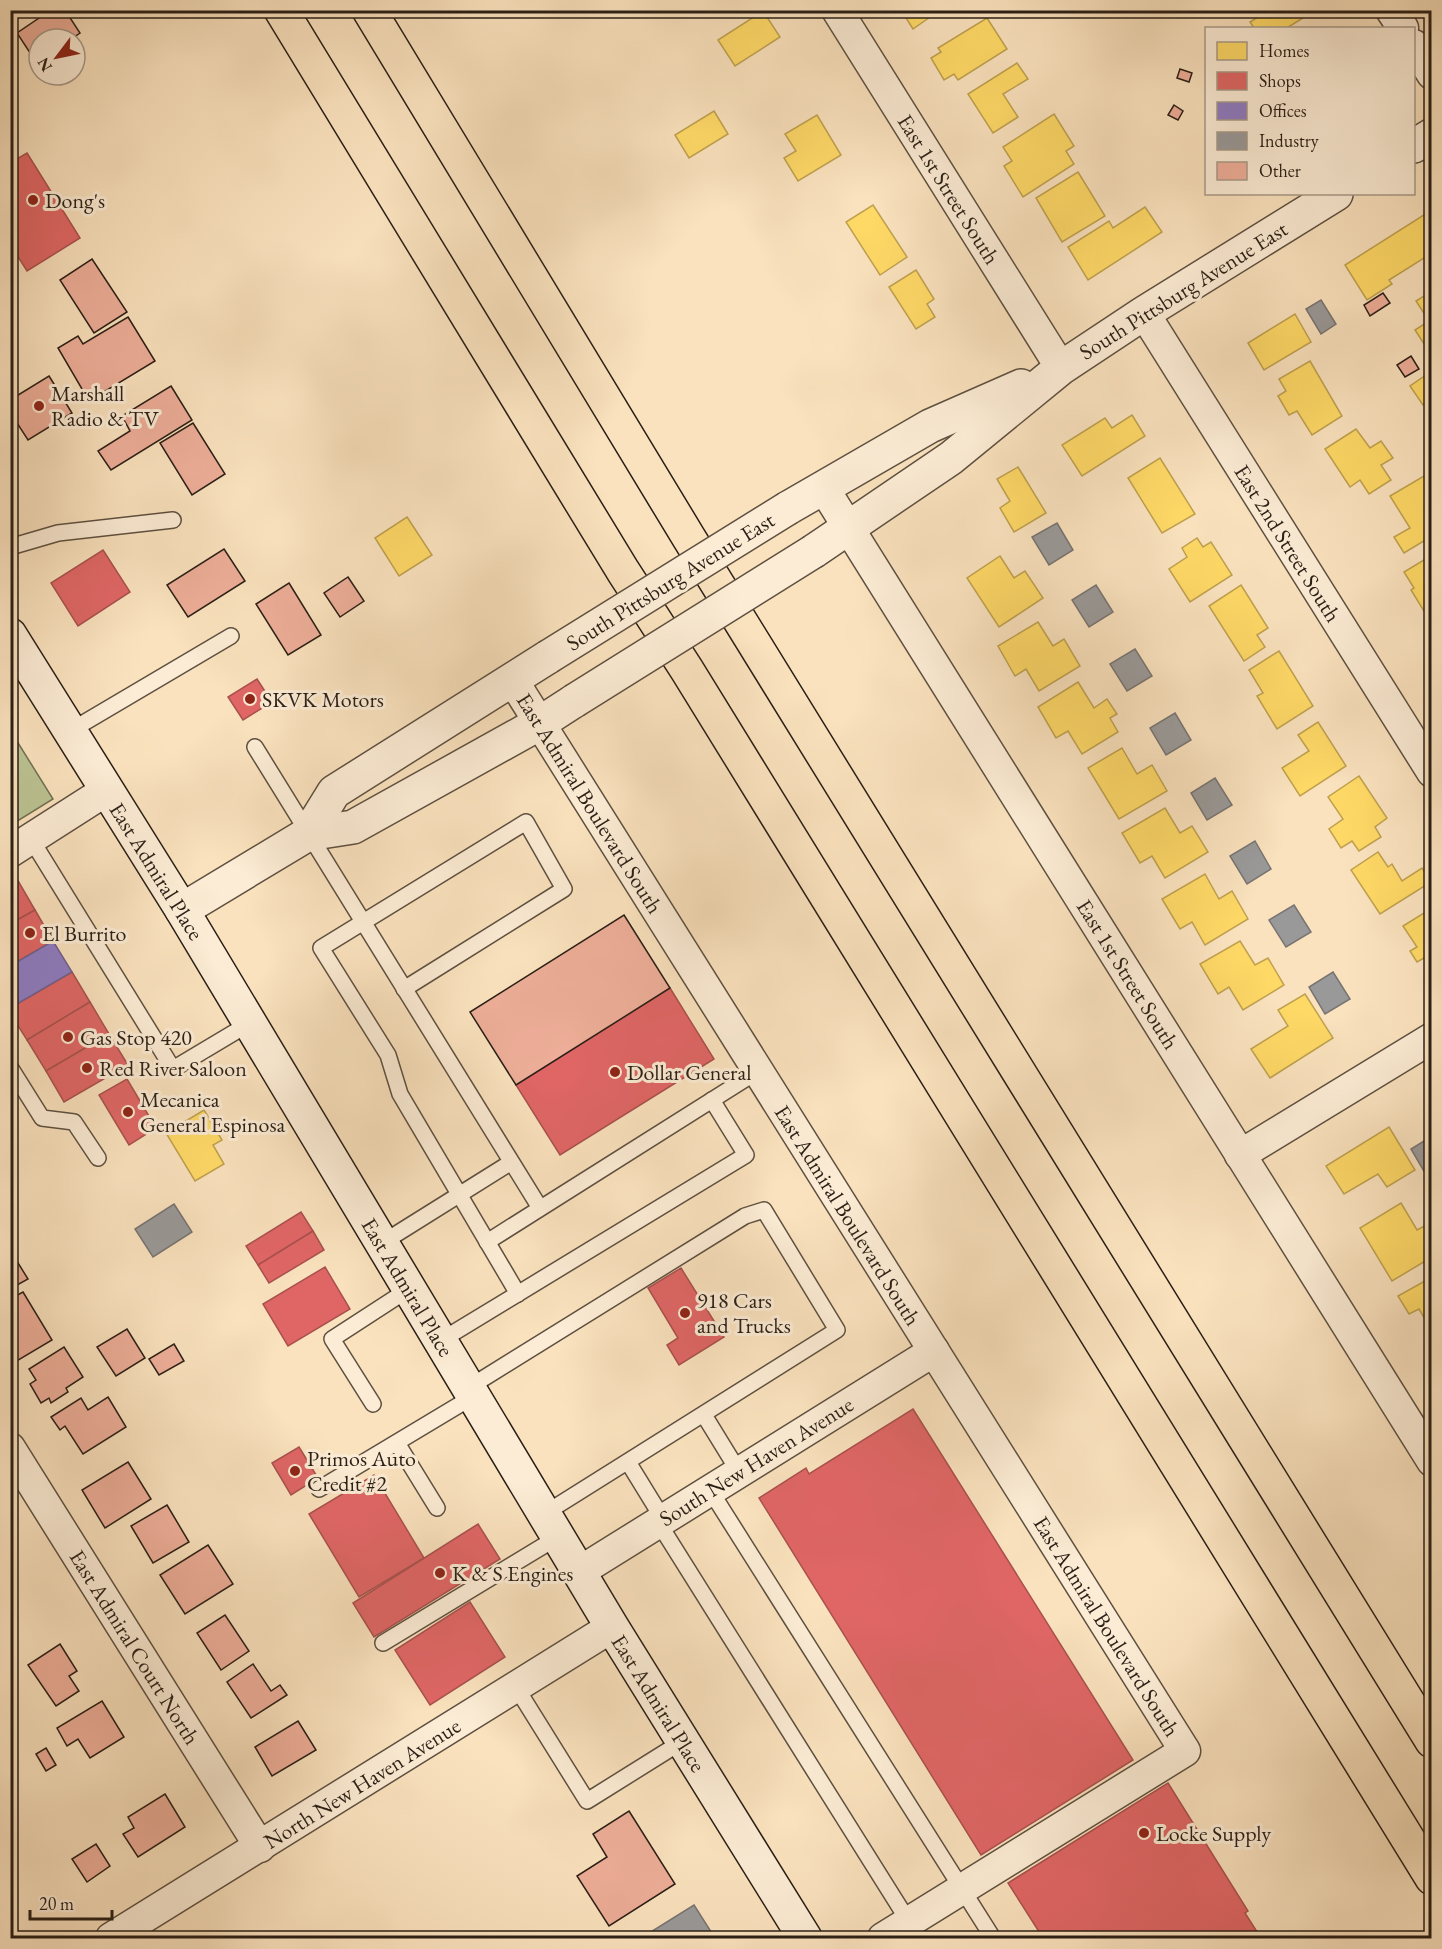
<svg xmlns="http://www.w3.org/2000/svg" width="1442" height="1949" viewBox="0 0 1442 1949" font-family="'EB Garamond',serif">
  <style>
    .green { fill: #bcc393; stroke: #737154; stroke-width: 1.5 }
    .homes { fill: #ffd966; stroke: #bfa14e; stroke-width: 1.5 }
    .shops { fill: #e06666; stroke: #a9514e; stroke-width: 1.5 }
    .offices { fill: #8e7cc3; stroke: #70608f; stroke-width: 1.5 }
    .industry { fill: #999; stroke: #787472; stroke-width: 1.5 }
    .building { fill: #eeae99; stroke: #2a1f16; stroke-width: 1.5 }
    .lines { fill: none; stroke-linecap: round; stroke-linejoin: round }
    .service-casing { stroke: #5e5040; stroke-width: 18 }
    .minor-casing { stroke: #5e5040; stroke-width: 33 }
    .tertiary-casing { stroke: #5e5040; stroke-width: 36 }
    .secondary-casing { stroke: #2a1f16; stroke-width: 36 }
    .motorway-casing { stroke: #2a1f16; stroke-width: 36 }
    .service { stroke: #fcecd5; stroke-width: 15 }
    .minor { stroke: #fcecd5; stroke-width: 30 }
    .tertiary { stroke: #fcecd5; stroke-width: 33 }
    .secondary { stroke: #fcecd5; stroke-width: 33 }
    .motorway { stroke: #fae2be; stroke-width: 33 }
    .tertiary-bridge-casing { stroke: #5e5040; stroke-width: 36; stroke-linecap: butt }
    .tertiary-bridge { stroke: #fcecd5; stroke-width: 33 }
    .poi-dot { fill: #8f2418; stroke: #fcecd5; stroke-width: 2 }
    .labels { text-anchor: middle; stroke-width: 6; stroke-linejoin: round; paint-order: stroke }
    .street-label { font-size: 22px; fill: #2a1f16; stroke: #fcecd5 }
    .poi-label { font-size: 22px; fill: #2a1f16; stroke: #fcecd5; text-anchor: start }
  </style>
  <rect width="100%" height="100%" fill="#fae2be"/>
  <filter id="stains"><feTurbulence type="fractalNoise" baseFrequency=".00333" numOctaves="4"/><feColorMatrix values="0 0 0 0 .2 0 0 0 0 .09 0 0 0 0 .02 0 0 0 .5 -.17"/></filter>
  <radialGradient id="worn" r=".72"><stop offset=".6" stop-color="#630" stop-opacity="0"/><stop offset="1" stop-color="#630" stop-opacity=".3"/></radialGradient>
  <path class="green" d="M10,730L53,799L11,825H10Z"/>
  <g class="homes">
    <path d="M901,10H940L913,29Z"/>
    <path d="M1257,10H1314V11L1287,28H1254L1250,22L1261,15Z"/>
    <path d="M763,11L780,37L735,66L718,40Z"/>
    <path d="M987,18L1007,49L958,80L954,74L944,80L931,58L941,52L938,48Z"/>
    <path d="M1017,63L1028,79L1003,94L1018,117L993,133L968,94Z"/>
    <path d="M714,111L728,134L689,158L675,135Z"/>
    <path d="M1054,114L1074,146L1066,151L1074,164L1023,197L1004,166L1012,161L1003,147Z"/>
    <path d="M817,115L841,155L798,181L784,158L796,151L785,134Z"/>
    <path d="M1078,172L1105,216L1062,242L1036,198Z"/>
    <path d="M873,205L907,257L880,275L846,222Z"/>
    <path d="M1145,207L1162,232L1088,280L1068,247L1109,221L1113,228Z"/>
    <path d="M1430,211L1432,253L1389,280L1392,284L1367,300L1345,265Z"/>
    <path d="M916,270L934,299L927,304L935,317L916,329L889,287Z"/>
    <path d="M1432,291V353H1430L1415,330L1429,321L1416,301Z"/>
    <path d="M1295,314L1311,342L1264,370L1248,343Z"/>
    <path d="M1310,361L1342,416L1312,435L1297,411L1289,415L1278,396L1286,391L1279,379Z"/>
    <path d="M1426,375L1432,383V399L1423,405L1410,386Z"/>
    <path d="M1132,415L1145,436L1082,476L1062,445L1105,418L1112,428Z"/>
    <path d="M1356,429L1370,448L1381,441L1393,458L1381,465L1391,480L1369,494L1360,480L1350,487L1325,449Z"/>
    <path d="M1160,458L1195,514L1162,533L1128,478Z"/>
    <path d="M1018,467L1046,513L1014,532L1000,508L1010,501L997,479Z"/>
    <path d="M1424,476L1432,489V536L1404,553L1394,537L1410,528L1390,496Z"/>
    <path d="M407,517L432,555L399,576L375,538Z"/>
    <path d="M1197,538L1203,547L1211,542L1232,575L1190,602L1169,569L1187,557L1182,548Z"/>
    <path d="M1432,555V613L1427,616L1411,590L1414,588L1404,572Z"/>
    <path d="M1000,556L1014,578L1025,571L1043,598L999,627L967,578Z"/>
    <path d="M1241,585L1268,628L1257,635L1265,647L1244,661L1209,606Z"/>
    <path d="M1038,622L1053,646L1064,639L1080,666L1039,691L1026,669L1015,676L998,646Z"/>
    <path d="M1279,651L1313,706L1277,729L1257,696L1263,693L1249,670Z"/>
    <path d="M1078,682L1094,708L1107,699L1117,714L1110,718L1118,732L1082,754L1068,731L1056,738L1038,707Z"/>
    <path d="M1318,722L1346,766L1300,796L1282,768L1309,751L1298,735Z"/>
    <path d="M1122,748L1137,774L1152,765L1167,791L1119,819L1088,768Z"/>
    <path d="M1359,776L1387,818L1375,827L1381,837L1359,851L1352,841L1341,848L1329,829L1343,819L1328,797Z"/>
    <path d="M1165,808L1180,833L1192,826L1208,852L1165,878L1152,856L1140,863L1122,833Z"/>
    <path d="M1378,852L1388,867L1392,864L1402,881L1422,868L1431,882L1380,914L1351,870Z"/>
    <path d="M1205,874L1219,899L1232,891L1248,919L1205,945L1192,922L1180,929L1162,899Z"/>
    <path d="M1432,908V966L1430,968L1424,958L1417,962L1410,951L1417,947L1403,926Z"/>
    <path d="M1240,941L1255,965L1268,958L1284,985L1243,1010L1229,987L1218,994L1200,964Z"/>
    <path d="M1305,994L1333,1038L1270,1078L1251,1049L1288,1026L1278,1010Z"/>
    <path d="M204,1110L222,1140L213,1145L224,1164L195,1181L166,1133Z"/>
    <path d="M1389,1127L1415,1170L1387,1187L1378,1174L1344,1194L1326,1166Z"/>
    <path d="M1401,1203L1417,1230L1432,1222V1257L1392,1281L1360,1228Z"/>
    <path d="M1432,1277V1331L1419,1309L1409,1314L1398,1296Z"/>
  </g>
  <g class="shops">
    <path d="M27,153L80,238L27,271L10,244V163Z"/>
    <path d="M103,550L130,592L78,626L51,583Z"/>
    <path d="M257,679L272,702L243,720L228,697Z"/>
    <path d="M17,879L35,910L10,924V882Z"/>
    <path d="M35,910L53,941L10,966V924Z"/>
    <path d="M72,972L90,1002L27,1040L10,1013V1008Z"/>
    <path d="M670,988L714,1059L560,1155L516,1085Z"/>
    <path d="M90,1002L109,1034L46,1071L27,1040Z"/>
    <path d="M109,1034L128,1065L64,1102L46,1071Z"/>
    <path d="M127,1079L156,1128L129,1145L99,1095Z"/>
    <path d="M301,1212L313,1231L258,1265L246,1246Z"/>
    <path d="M313,1231L324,1250L269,1283L258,1265Z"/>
    <path d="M325,1267L350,1309L288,1346L263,1304Z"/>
    <path d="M681,1268L724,1337L679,1365L667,1345L678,1338L648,1288Z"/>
    <path d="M913,1409L1133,1760L981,1855L759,1498L806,1468L809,1474Z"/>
    <path d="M299,1447L318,1478L291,1495L272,1463Z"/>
    <path d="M374,1475L424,1558L359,1597L309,1514Z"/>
    <path d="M478,1524L500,1559L374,1637L353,1603Z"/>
    <path d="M470,1602L505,1657L430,1705L395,1650Z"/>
    <path d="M1168,1783L1248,1911L1245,1913L1261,1938H1043L1008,1883Z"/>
  </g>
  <path class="offices" d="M53,941L72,972L10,1008V966Z"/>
  <g class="industry">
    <path d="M1321,300L1336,324L1321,334L1306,309Z"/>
    <path d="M1057,523L1073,550L1049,565L1032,537Z"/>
    <path d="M1096,585L1113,612L1089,627L1072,600Z"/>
    <path d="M1135,649L1152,676L1127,691L1110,664Z"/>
    <path d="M1175,713L1191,740L1166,755L1150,728Z"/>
    <path d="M1215,778L1232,805L1207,820L1191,793Z"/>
    <path d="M1255,841L1271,869L1247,884L1230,856Z"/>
    <path d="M1294,905L1311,932L1286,947L1269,920Z"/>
    <path d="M1333,972L1350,999L1325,1014L1309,987Z"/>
    <path d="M1432,1136V1169L1425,1173L1411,1149Z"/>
    <path d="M174,1204L192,1232L153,1257L135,1229Z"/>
    <path d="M694,1905L715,1938H641Z"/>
  </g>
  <g class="building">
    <path d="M51,10H65L80,33L71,39H39V60L36,62L17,33Z"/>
    <path d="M1180,69L1192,73L1189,82L1177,78Z"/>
    <path d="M1174,105L1183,111L1178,120L1168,115Z"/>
    <path d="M92,259L127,312L94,333L60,280Z"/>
    <path d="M1383,293L1390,303L1370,316L1364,305Z"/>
    <path d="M128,317L155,361L89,401L58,348L78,336L83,344Z"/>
    <path d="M1411,356L1419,369L1405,377L1397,365Z"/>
    <path d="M49,376L72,413L28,440L10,412V400Z"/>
    <path d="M171,386L192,420L111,470L98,451L130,431L122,416Z"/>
    <path d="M193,423L225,474L192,495L160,443Z"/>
    <path d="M224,549L245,581L188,617L167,585Z"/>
    <path d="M348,577L364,601L340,617L324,593Z"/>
    <path d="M289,583L321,635L288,655L256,604Z"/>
    <path d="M624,915L670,988L516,1085L470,1012Z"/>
    <path d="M10,1250L28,1279L10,1289Z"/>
    <path d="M23,1292L52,1340L10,1365V1342L13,1341L10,1337V1299Z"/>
    <path d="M127,1329L145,1358L116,1376L97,1347Z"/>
    <path d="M174,1344L184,1361L159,1375L149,1359Z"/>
    <path d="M64,1347L83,1377L66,1388L68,1392L51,1403L49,1398L41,1403L30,1384L36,1380L29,1369Z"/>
    <path d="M108,1397L126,1427L83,1454L65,1426L60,1430L51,1417L81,1398L88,1410Z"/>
    <path d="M128,1462L151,1499L105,1528L82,1490Z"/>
    <path d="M167,1505L189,1542L153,1563L131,1526Z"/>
    <path d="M208,1545L233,1584L185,1614L160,1575Z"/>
    <path d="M225,1615L249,1651L221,1670L197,1633Z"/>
    <path d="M60,1644L77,1671L69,1676L79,1691L56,1706L28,1665Z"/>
    <path d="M253,1664L271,1691L280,1685L287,1695L251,1718L227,1682Z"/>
    <path d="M102,1701L124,1737L90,1758L78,1739L67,1746L57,1728Z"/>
    <path d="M298,1721L316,1750L272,1776L255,1747Z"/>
    <path d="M46,1748L56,1765L46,1771L36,1754Z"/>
    <path d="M165,1794L185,1827L138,1857L123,1834L134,1828L128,1817Z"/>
    <path d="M629,1811L675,1884L609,1926L577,1876L607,1857L593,1834Z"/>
    <path d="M96,1844L110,1866L87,1882L72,1859Z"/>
  </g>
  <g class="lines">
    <defs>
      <g id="service">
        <path d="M10,547L58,533L173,520"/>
        <path d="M70,731L231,636"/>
        <path d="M255,747L540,1208"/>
        <path d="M31,839L173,1069L250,1023"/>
        <path d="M404,989L564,889L526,822L321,948L388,1055L400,1094L518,1294"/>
        <path d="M10,1067L42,1118L74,1122L98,1158"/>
        <path d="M487,1242L758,1071"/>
        <path d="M382,1243L510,1163"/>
        <path d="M440,1341L746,1155L712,1100"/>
        <path d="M468,1388L745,1216L764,1210L837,1330L544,1514"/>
        <path d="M373,1404L332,1339L409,1289"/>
        <path d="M704,1415L739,1472"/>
        <path d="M397,1443L437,1508"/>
        <path d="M628,1462L663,1519"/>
        <path d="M319,1489L474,1396"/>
        <path d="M710,1490L993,1938"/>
        <path d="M658,1522L919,1938"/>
        <path d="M383,1643L558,1537"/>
        <path d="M516,1687L587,1801L683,1741"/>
      </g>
      <g id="minor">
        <path d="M837,10L1061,368"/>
        <path d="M1391,10L1403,28"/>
        <path d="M1414,45L1432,74"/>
        <path d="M1144,313L1432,772"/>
        <path d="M823,487L1432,1461"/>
        <path d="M512,679L1185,1751L883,1938"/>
        <path d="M10,852L107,790"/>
        <path d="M1240,1155L1432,1038"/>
        <path d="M10,1448L260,1847"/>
        <path d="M579,1572L934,1351"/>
        <path d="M111,1938L612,1627"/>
      </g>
      <g id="tertiary">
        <path d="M1414,146L1432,135"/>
        <path d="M788,508L930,426L1021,386"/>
        <path d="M814,551L951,458L1061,368L1144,313L1336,194"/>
        <path d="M308,834L334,792L548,657"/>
        <path d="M182,910L308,834L353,827L540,723L574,701"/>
      </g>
      <path id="secondary" d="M10,635L182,910L612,1627L805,1938"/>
      <g id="motorway">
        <path d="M281,10L623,571L687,670L1432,1878"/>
        <path d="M369,10L689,538L1432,1741"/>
      </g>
    </defs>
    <use href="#service" class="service-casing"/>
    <use href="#minor" class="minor-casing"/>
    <use href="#tertiary" class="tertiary-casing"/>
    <use href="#secondary" class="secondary-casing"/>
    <use href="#motorway" class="motorway-casing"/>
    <use href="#service" class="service"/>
    <use href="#minor" class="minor"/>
    <use href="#tertiary" class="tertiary"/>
    <use href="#secondary" class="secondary"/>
    <use href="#motorway" class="motorway"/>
    <defs>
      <g id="tertiary-bridge">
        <path d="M548,657L788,508"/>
        <path d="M574,701L814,551"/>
      </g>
    </defs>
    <use href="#tertiary-bridge" class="tertiary-bridge-casing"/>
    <use href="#tertiary-bridge" class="tertiary-bridge"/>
  </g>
  <g class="poi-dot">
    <circle cx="33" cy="200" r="6"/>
    <circle cx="39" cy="406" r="6"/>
    <circle cx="250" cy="699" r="6"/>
    <circle cx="30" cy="933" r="6"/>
    <circle cx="68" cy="1037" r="6"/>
    <circle cx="87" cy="1068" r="6"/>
    <circle cx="615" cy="1072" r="6"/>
    <circle cx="128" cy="1112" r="6"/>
    <circle cx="685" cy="1313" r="6"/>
    <circle cx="295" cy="1471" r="6"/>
    <circle cx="440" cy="1573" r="6"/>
    <circle cx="1144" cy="1833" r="6"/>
  </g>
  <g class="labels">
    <g class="street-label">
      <text transform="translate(949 189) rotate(58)" y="8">East 1st Street South</text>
      <text transform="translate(1183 290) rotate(-32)" y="8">South Pittsburg Avenue East</text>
      <text transform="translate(1288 543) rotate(58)" y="8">East 2nd Street South</text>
      <text transform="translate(670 581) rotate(-32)" y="8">South Pittsburg Avenue East</text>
      <text transform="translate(590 803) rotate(58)" y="8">East Admiral Boulevard South</text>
      <text transform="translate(157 871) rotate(58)" y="8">East Admiral Place</text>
      <text transform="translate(1128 974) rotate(58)" y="8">East 1st Street South</text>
      <text transform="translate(848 1215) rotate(58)" y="8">East Admiral Boulevard South</text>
      <text transform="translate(408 1287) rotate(59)" y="8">East Admiral Place</text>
      <text transform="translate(756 1461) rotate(-32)" y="8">South New Haven Avenue</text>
      <text transform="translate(1107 1626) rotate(58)" y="8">East Admiral Boulevard South</text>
      <text transform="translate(135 1647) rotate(58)" y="8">East Admiral Court North</text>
      <text transform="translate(659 1703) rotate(58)" y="8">East Admiral Place</text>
      <text transform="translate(362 1783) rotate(-32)" y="8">North New Haven Avenue</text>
    </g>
    <g class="poi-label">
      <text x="45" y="208">Dong's</text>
      <text x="51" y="401">Marshall<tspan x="51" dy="25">Radio &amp; TV</tspan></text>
      <text x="262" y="707">SKVK Motors</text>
      <text x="42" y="941">El Burrito</text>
      <text x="80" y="1045">Gas Stop 420</text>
      <text x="99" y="1076">Red River Saloon</text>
      <text x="627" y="1080">Dollar General</text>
      <text x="140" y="1107">Mecanica<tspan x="140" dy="25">General Espinosa</tspan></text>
      <text x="697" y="1308">918 Cars<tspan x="697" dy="25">and Trucks</tspan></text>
      <text x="307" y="1466">Primos Auto<tspan x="307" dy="25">Credit #2</tspan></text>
      <text x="452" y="1581">K &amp; S Engines</text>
      <text x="1156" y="1841">Locke Supply</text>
    </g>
  </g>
  <rect width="1442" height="1949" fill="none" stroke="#fae2be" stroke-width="36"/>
  <rect x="12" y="12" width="1418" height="1925" fill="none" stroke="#2a1f16" stroke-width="3"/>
  <rect x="18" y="18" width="1406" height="1913" fill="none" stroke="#2a1f16" stroke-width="1.5"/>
  <rect x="1205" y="27" width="210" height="168" fill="#fcecd5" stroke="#a89a89" stroke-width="1.5"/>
  <rect x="1217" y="42" width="30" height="18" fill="#ffd966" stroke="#a89a89" stroke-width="1.5"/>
  <text x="1259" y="57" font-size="18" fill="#2a1f16">Homes</text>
  <rect x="1217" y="72" width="30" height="18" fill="#e06666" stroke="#a89a89" stroke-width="1.5"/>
  <text x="1259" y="87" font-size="18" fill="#2a1f16">Shops</text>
  <rect x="1217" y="102" width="30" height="18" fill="#8e7cc3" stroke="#a89a89" stroke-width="1.5"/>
  <text x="1259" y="117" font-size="18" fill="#2a1f16">Offices</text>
  <rect x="1217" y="132" width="30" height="18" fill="#999999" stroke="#a89a89" stroke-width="1.5"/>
  <text x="1259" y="147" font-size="18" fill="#2a1f16">Industry</text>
  <rect x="1217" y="162" width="30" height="18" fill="#eeae99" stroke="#a89a89" stroke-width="1.5"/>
  <text x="1259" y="177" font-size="18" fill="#2a1f16">Other</text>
  <g transform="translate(57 57) rotate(238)"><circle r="28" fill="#fcecd5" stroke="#a89a89" stroke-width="1.5"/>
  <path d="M0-4.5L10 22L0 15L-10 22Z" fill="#8f2418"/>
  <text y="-9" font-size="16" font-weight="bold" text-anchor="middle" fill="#2a1f16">N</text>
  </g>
  <path d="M30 1910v9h82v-9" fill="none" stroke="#2a1f16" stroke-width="3"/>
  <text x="39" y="1910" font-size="18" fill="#2a1f16" stroke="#fcecd5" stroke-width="4.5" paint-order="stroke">20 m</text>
  <rect width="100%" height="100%" filter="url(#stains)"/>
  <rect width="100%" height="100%" fill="url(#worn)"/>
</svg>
